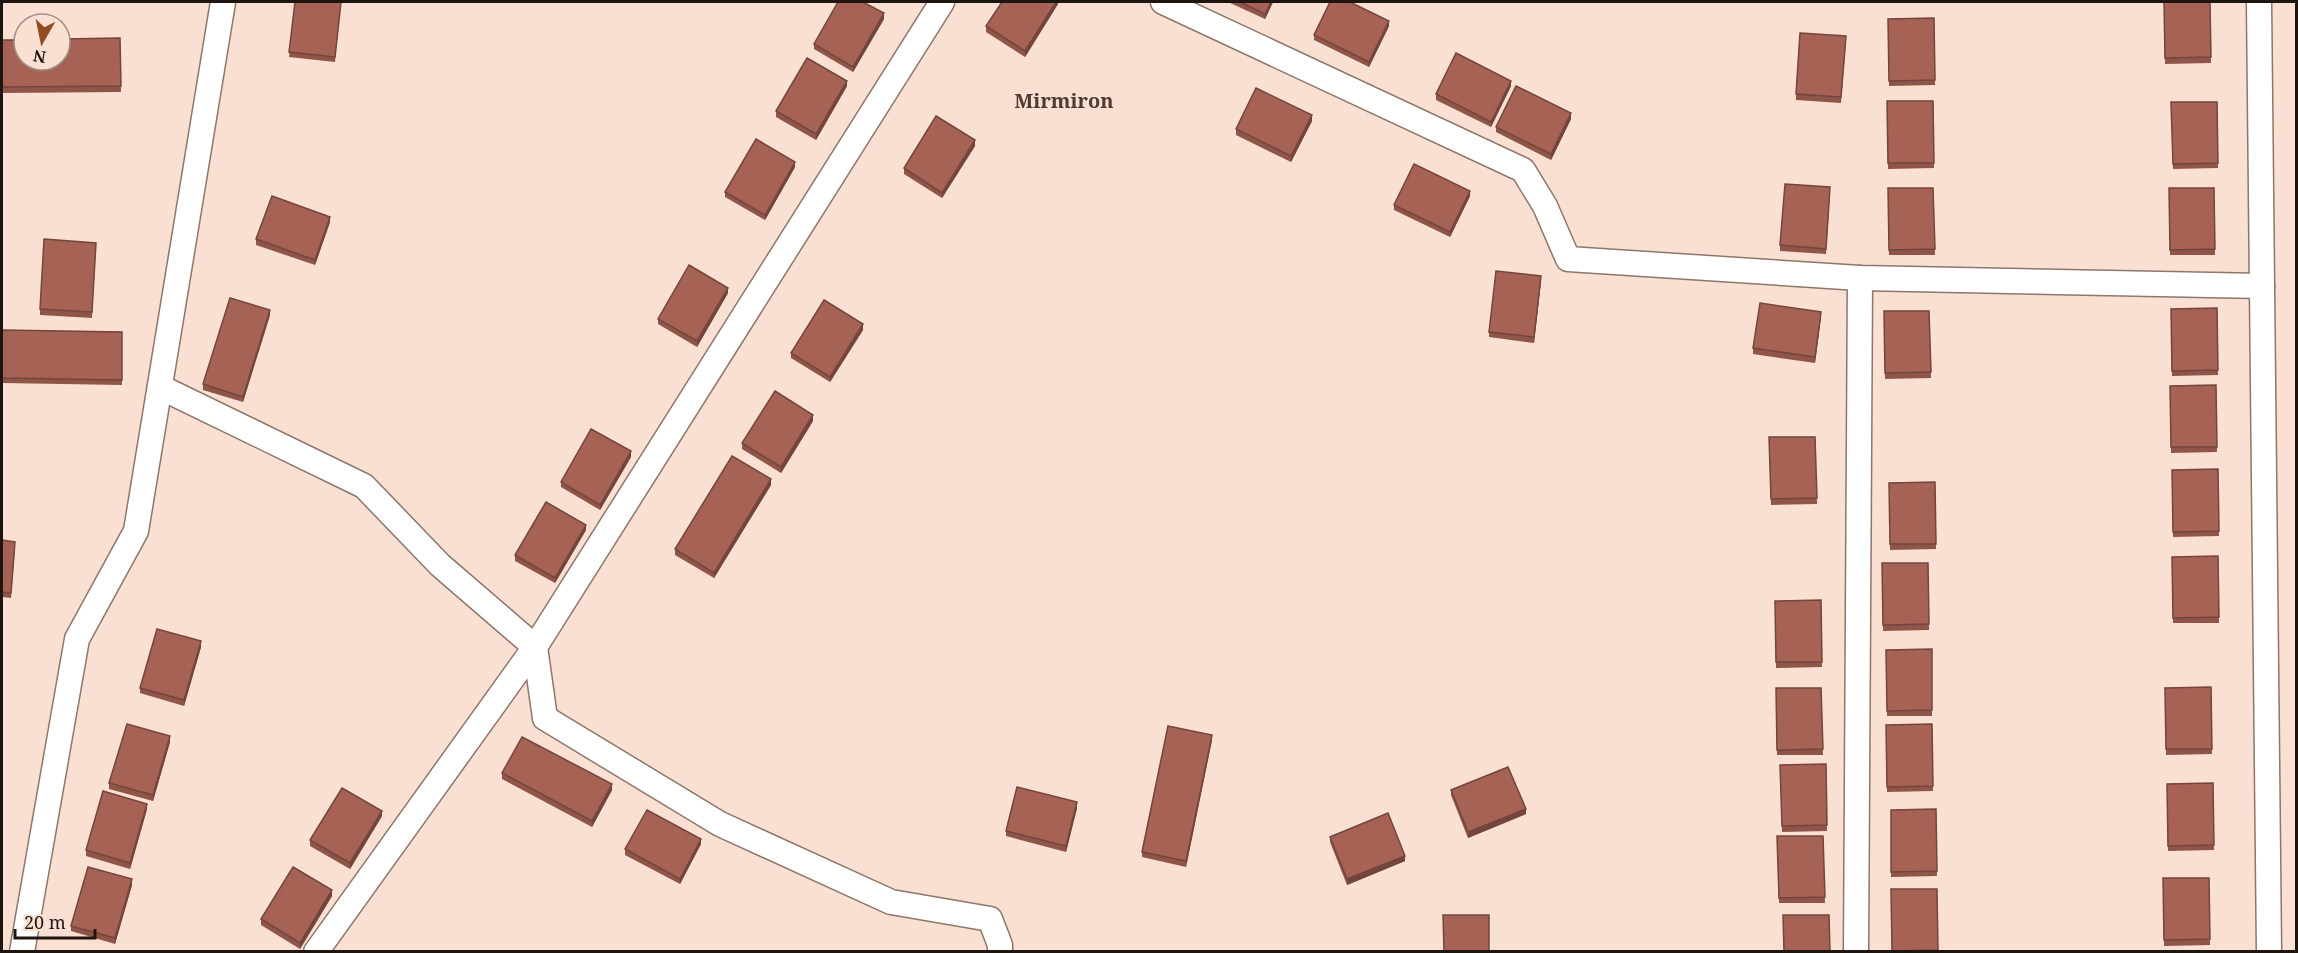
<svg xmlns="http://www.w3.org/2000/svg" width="2298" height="953" viewBox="0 0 2298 953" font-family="'Noto Serif',serif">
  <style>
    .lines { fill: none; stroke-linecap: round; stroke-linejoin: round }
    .street-casing { stroke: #8d766a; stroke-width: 27 }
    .street { stroke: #fff; stroke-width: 24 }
    .wall { fill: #8f5549 }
    .shaded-wall { fill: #74453c }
    .building { fill: #a66355; stroke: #74453c; stroke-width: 1.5 }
    .labels { text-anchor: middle; stroke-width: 5; stroke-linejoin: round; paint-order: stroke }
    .quarter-label { font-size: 20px; font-weight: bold; fill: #4f3b30; stroke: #fae0d3 }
  </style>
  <rect width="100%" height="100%" fill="#fae0d3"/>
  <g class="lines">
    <defs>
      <g id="street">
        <path d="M1163,2L1523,170L1545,206L1568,259L1860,278L2262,286"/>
        <path d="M2259,2L2269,952"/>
        <path d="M160,387L364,486L440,565L535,647L545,718L720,824L891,902L990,919L1000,945V952"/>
        <path d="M22,952L77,639L136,531L223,2"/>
        <path d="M316,952L535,647L942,2"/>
        <path d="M1856,952L1860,278"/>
      </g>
    </defs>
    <use href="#street" class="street-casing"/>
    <use href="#street" class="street"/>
  </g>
  <g class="wall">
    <path d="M295,2H341L335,62L289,57Z"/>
    <path d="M1058,2V4L1025,57L986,32V26Z"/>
    <path d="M1228,2H1273L1265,19Z"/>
    <path d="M2164,2H2210L2211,63L2165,64Z"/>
    <path d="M1934,18L1935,85L1889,86L1888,19Z"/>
    <path d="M884,19L853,72L814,49V44Z"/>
    <path d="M1389,26L1369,67L1314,40V35Z"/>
    <path d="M120,38L121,92L2,93V40Z"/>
    <path d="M1846,41L1841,103L1796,100V94Z"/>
    <path d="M847,86L816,140L776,117V111Z"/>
    <path d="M1511,86L1491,127L1436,100V94Z"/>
    <path d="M1887,101H1933L1934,168L1888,169Z"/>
    <path d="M2171,102H2217L2218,168L2173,169Z"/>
    <path d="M1571,119L1551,160L1496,132V127Z"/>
    <path d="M1312,121L1291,162L1236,135V129Z"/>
    <path d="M975,146L942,198L904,174V168Z"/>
    <path d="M795,167L765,220L725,197V192Z"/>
    <path d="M1888,188H1933L1935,255H1889Z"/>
    <path d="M2169,188H2214L2215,255H2170Z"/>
    <path d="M1830,193L1826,254L1780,251V245Z"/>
    <path d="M1470,196L1450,237L1394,210V205Z"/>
    <path d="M330,222L315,265L256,245V239Z"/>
    <path d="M96,243L92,318L40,315V309Z"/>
    <path d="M1541,281L1534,343L1489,337V332Z"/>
    <path d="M728,293L697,347L658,324V319Z"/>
    <path d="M2217,308L2218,375L2172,376L2171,309Z"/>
    <path d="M1884,311H1929L1931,378L1885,379Z"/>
    <path d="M270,315L243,402L203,390V384Z"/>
    <path d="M1821,317L1815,363L1753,354V348Z"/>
    <path d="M2,330L122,332V385L2,383Z"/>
    <path d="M863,330L830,382L791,358V353Z"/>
    <path d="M2216,385L2217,452L2171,453L2170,386Z"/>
    <path d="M813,421L781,473L742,449V443Z"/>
    <path d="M1769,437H1815L1817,504L1771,505Z"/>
    <path d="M631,457L600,510L561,487V482Z"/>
    <path d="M2218,469L2219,536L2173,537L2172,470Z"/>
    <path d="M1935,482L1936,549L1890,550L1889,483Z"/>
    <path d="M771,485L714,578L675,555V549Z"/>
    <path d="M586,530L555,583L515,561V555Z"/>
    <path d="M2,540L15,547L11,598L2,597Z"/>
    <path d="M2218,556L2219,623H2173L2172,557Z"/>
    <path d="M1882,563H1928L1929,630L1883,631Z"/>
    <path d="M1821,600L1822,667L1776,668L1775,601Z"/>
    <path d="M201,647L184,706L140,693V688Z"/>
    <path d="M1932,649V716H1887L1886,650Z"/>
    <path d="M2211,687L2212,754L2166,755L2165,688Z"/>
    <path d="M1776,688H1821L1823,755H1777Z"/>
    <path d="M1932,724L1933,791L1887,792L1886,725Z"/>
    <path d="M1212,740L1186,867L1142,857V852Z"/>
    <path d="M170,742L153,801L109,789V783Z"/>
    <path d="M1826,764L1827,831L1782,832L1780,765Z"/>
    <path d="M502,773L612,790L592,827L502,779Z"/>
    <path d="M2213,783L2214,850L2168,851L2167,784Z"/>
    <path d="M1451,790L1526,814L1468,838L1451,795Z"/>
    <path d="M1077,808L1066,852L1006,836V831Z"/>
    <path d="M147,809L130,869L86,856V850Z"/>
    <path d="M1936,809L1937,876L1891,877V810Z"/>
    <path d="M382,816L350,869L310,846V840Z"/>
    <path d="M1777,836H1823L1825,903H1779Z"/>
    <path d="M1330,837L1405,861L1347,885L1330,842Z"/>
    <path d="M701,844L680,884L625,855V849Z"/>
    <path d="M2163,878H2209L2210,945L2164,946Z"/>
    <path d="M132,885L115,944L71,931V926Z"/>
    <path d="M1891,889H1937L1938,951H1892Z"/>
    <path d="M332,896L300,949L261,925V919Z"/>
  </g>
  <g class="shaded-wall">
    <path d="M1056,2H1058V4L1025,57V51Z"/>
    <path d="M1271,2H1273L1265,19V14Z"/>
    <path d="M884,13V19L853,72V67Z"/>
    <path d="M1389,21V26L1369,67V62Z"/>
    <path d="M847,81V86L816,140V134Z"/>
    <path d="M1511,81V86L1491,127V122Z"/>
    <path d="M1571,113V119L1551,160V154Z"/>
    <path d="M1312,115V121L1291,162V156Z"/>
    <path d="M975,140V146L942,198V193Z"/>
    <path d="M795,162V167L765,220V215Z"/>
    <path d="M1470,191V196L1450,237V232Z"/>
    <path d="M330,217V222L315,265V260Z"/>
    <path d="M1541,276V281L1534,343V337Z"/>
    <path d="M728,288V293L697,347V341Z"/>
    <path d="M270,310V315L243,402V397Z"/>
    <path d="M1821,312V317L1815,363V357Z"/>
    <path d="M863,324V330L830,382V377Z"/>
    <path d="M813,415V421L781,473V467Z"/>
    <path d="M631,451V457L600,510V505Z"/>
    <path d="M771,479V485L714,578V573Z"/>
    <path d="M586,525V530L555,583V578Z"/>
    <path d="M201,641V647L184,706V700Z"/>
    <path d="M1212,735V740L1186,867V861Z"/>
    <path d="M170,736V742L153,801V795Z"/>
    <path d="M612,784V790L592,827V821Z"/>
    <path d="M1077,802V808L1066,852V846Z"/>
    <path d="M147,804V809L130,869V863Z"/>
    <path d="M1526,809V814L1468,838V832Z"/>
    <path d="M382,811V816L350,869V863Z"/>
    <path d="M701,839V844L680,884V879Z"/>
    <path d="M1405,856V861L1347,885V879Z"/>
    <path d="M132,879V885L115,944V938Z"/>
    <path d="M332,890V896L300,949V943Z"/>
  </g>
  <g class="building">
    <path d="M295,2H341L335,57L289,52Z"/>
    <path d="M838,2H863L884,13L853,67L814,44Z"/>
    <path d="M1002,2H1056L1025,51L986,26Z"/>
    <path d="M1240,2H1271L1265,14Z"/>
    <path d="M1330,2H1350L1389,21L1369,62L1314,35Z"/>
    <path d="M2164,2H2210L2211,57L2165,58Z"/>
    <path d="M1934,18L1935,80L1889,81L1888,19Z"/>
    <path d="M1800,33L1846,36L1841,97L1796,94Z"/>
    <path d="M120,38L121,86L2,87V40H24V60H60V39Z"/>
    <path d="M1456,53L1511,81L1491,122L1436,94Z"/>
    <path d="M807,58L847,81L816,134L776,111Z"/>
    <path d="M1516,86L1571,113L1551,154L1496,127Z"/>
    <path d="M1256,88L1312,115L1291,156L1236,129Z"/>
    <path d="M1887,101H1933L1934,163H1888Z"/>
    <path d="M2171,102H2217L2218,163L2173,164Z"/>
    <path d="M936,116L975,140L942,193L904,168Z"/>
    <path d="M756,139L795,162L765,215L725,192Z"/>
    <path d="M1414,164L1470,191L1450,232L1394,205Z"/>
    <path d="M1785,184L1830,187L1826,249L1780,245Z"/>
    <path d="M1888,188H1933L1935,249L1889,250Z"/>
    <path d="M2169,188H2214L2215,249L2170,250Z"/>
    <path d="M272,196L330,217L315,260L256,239Z"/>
    <path d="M44,239L96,243L92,312L40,309Z"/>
    <path d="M689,265L728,288L697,341L658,319Z"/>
    <path d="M1496,271L1541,276L1534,337L1489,332Z"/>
    <path d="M230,298L270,310L243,397L203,384Z"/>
    <path d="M824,300L863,324L830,377L791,353Z"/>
    <path d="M1760,303L1821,312L1815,357L1753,348Z"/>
    <path d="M2217,308L2218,370L2172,371L2171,309Z"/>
    <path d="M1884,311H1929L1931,372L1885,373Z"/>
    <path d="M2,330L122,332V380L2,378Z"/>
    <path d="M2216,385L2217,447H2171L2170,386Z"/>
    <path d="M775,391L813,415L781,467L742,443Z"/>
    <path d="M591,429L631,451L600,505L561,482Z"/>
    <path d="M1769,437H1815L1817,498L1771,499Z"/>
    <path d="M732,456L771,479L714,573L675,549Z"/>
    <path d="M2218,469L2219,531L2173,532L2172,470Z"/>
    <path d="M1935,482L1936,544H1890L1889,483Z"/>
    <path d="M546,502L586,525L555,578L515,555Z"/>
    <path d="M2,540L15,542L11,593L2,592Z"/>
    <path d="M2218,556L2219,617L2173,618L2172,557Z"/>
    <path d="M1882,563H1928L1929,624L1883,625Z"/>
    <path d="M1821,600L1822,662H1776L1775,601Z"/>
    <path d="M157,629L201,641L184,700L140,688Z"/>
    <path d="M1932,649V710L1887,711L1886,650Z"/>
    <path d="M2211,687L2212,749H2166L2165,688Z"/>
    <path d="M1776,688H1821L1823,749L1777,750Z"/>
    <path d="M127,724L170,736L153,795L109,783Z"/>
    <path d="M1932,724L1933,786L1887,787L1886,725Z"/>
    <path d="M1168,726L1212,735L1186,861L1142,852Z"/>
    <path d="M522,737L612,784L592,821L502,773Z"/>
    <path d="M1826,764L1827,825L1782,826L1780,765Z"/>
    <path d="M1508,767L1526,809L1468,832L1451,790Z"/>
    <path d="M2213,783L2214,845L2168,846L2167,784Z"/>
    <path d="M1017,787L1077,802L1066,846L1006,831Z"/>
    <path d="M342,788L382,811L350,863L310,840Z"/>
    <path d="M103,791L147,804L130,863L86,850Z"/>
    <path d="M1936,809L1937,871L1891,872V810Z"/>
    <path d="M647,810L701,839L680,879L625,849Z"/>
    <path d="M1388,813L1405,856L1347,879L1330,837Z"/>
    <path d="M1777,836H1823L1825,897L1779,898Z"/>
    <path d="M88,867L132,879L115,938L71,926Z"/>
    <path d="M293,867L332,890L300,943L261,919Z"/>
    <path d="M2163,878H2209L2210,939L2164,940Z"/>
    <path d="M1891,889H1937L1938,950L1892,951Z"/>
    <path d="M1443,915H1489V951H1444Z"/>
    <path d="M1783,915H1829L1830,951H1784Z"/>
  </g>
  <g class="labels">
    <g class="quarter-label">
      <text x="1064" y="108">Mirmiron</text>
    </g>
  </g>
  <rect width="2298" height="953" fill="none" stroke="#1e1511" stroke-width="6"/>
  <g transform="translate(42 42) rotate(189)"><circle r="28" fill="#fae0d3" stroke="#a28f85" stroke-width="1.5"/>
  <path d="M0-4.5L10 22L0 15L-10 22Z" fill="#914d1f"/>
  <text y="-9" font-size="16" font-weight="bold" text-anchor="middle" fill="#1e1511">N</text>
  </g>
  <path d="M15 929v9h80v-9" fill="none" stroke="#1e1511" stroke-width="3"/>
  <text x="24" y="929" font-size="18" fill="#1e1511" stroke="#fae0d3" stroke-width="4.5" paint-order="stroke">20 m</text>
</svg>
